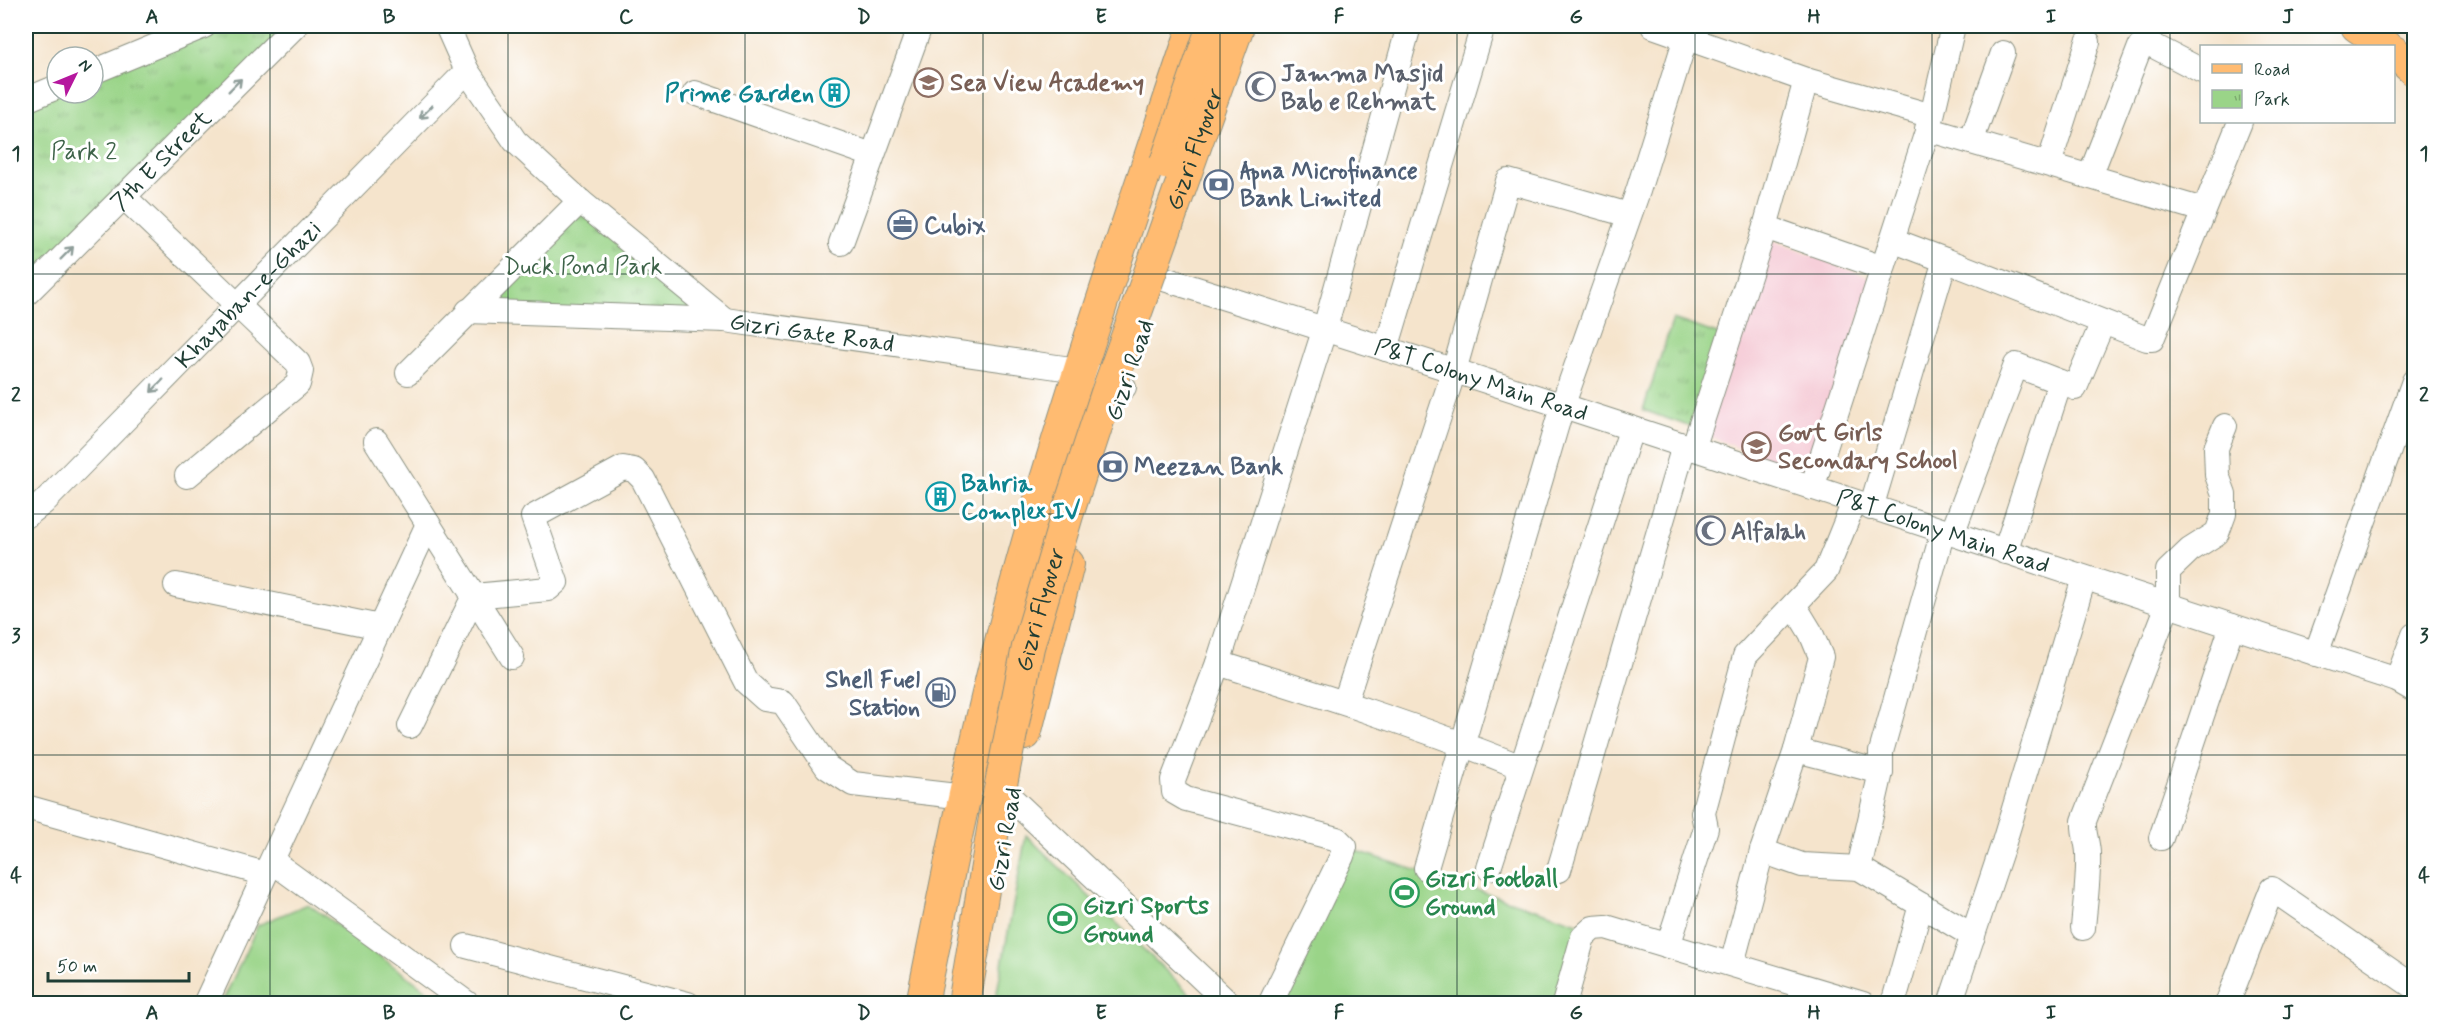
<svg xmlns="http://www.w3.org/2000/svg" width="2440" height="1029" viewBox="0 0 2440 1029" font-family="Mynerve,sans-serif">
  <style>
    .built { fill: #f6cfd9 }
    .grass { fill: #9ad488; stroke: #5c885e; stroke-width: 1.5 }
    .park { fill: url(#park-tufts); stroke: #5c885e; stroke-width: 1.5 }
    .lines { fill: none; stroke-linecap: round; stroke-linejoin: round }
    .minor-casing { stroke: #8a9080; stroke-width: 26 }
    .major-casing { stroke: #8a9080; stroke-width: 34 }
    .minor { stroke: #fff; stroke-width: 24 }
    .major { stroke: #ffbb71; stroke-width: 32 }
    .major-bridge-casing { stroke: #8a9080; stroke-width: 34; stroke-linecap: butt }
    .major-bridge { stroke: #ffbb71; stroke-width: 32 }
    .oneway { stroke: #8f9e9a }
    .grid { fill: none; stroke: #1f3d34; stroke-width: 1.5; stroke-opacity: 0.55 }
    .labels { text-anchor: middle; stroke-width: 6; stroke-linejoin: round; paint-order: stroke }
    .worship-label { font-size: 24px; font-weight: bold; fill: #5b616d; stroke: #fff; text-anchor: start }
    .education-label { font-size: 24px; font-weight: bold; fill: #785e54; stroke: #fff; text-anchor: start }
    .culture-label { font-size: 24px; font-weight: bold; fill: #0d838f; stroke: #fff; text-anchor: end }
    .street-label { font-size: 24px; fill: #1f3d34; stroke: #fff }
    .park-label { font-size: 24px; fill: #3e6349; stroke: #fff }
    .service-label { font-size: 24px; font-weight: bold; fill: #4e5e75; stroke: #fff; text-anchor: start }
    .leisure-label { font-size: 24px; font-weight: bold; fill: #27864d; stroke: #fff; text-anchor: start }
    .neatline { fill: none; stroke: #1f3d34; stroke-width: 2 }
    .grid-label { font-size: 20px; text-anchor: middle; font-weight: bold; fill: #1f3d34 }
  </style>
  <defs>
    <pattern id="park-tufts" width="24" height="20" patternUnits="userSpaceOnUse" patternTransform="scale(1.5)"><rect width="24" height="20" fill="#9ad488"/><path d="M3 7l-1-3M5 7V3M7 7l1-3M15 17l-1-3M17 17v-4M19 17l1-3" fill="none" stroke="#7dad70"/></pattern>
  </defs>
  <rect width="100%" height="100%" fill="#fff"/>
  <filter id="ink" filterUnits="userSpaceOnUse"><feTurbulence type="fractalNoise" baseFrequency=".0167" numOctaves="2"/><feDisplacementMap in="SourceGraphic" scale="12" xChannelSelector="R" yChannelSelector="G"/><feConvolveMatrix kernelMatrix="1 2 1 2 8 2 1 2 1" color-interpolation-filters="sRGB"/></filter>
  <filter id="wash" filterUnits="userSpaceOnUse"><feTurbulence type="fractalNoise" baseFrequency=".008" numOctaves="4" result="noise"/><feDisplacementMap in="SourceGraphic" scale="24" xChannelSelector="R" yChannelSelector="G"/><feGaussianBlur stdDeviation="1.35" result="paint"/><feColorMatrix in="noise" values="0 0 0 0 0 0 0 0 0 0 0 0 0 0 0 0 0 1.4 0 .05"/><feComposite in="paint" operator="in"/></filter>
  <g filter="url(#wash)">
    <rect width="100%" height="100%" fill="#f5e4cc"/>
    <path class="built" d="M1771,240L1871,278L1812,477L1706,435Z"/>
    <g class="grass">
      <path d="M1026,835L1199,1003H995Z"/>
      <path d="M1345,847L1593,928L1564,1003L1282,1004Z"/>
      <path d="M308,904L444,1003H222L258,925Z"/>
    </g>
    <g class="park">
      <path d="M200,26H295L26,294V96L57,93H93V69Z"/>
      <path d="M580,201L725,320L468,311Z"/>
      <path d="M1673,319L1720,335L1691,427L1643,410Z"/>
    </g>
  </g>
  <g filter="url(#ink)">
    <g class="lines">
      <defs>
        <g id="minor">
          <path d="M447,26L467,71L515,141L580,201L725,320"/>
          <path d="M1653,26L1806,80L1932,116"/>
          <path d="M93,72L204,26"/>
          <path d="M695,93L872,155"/>
          <path d="M26,100L57,87"/>
          <path d="M1927,129L2203,210"/>
          <path d="M1971,142L2003,53"/>
          <path d="M2049,164L2088,42"/>
          <path d="M2090,176L2140,47L2144,43L2150,44L2202,71"/>
          <path d="M123,196L298,363L301,371L298,384L187,476"/>
          <path d="M1765,227L1883,268"/>
          <path d="M841,243L920,26"/>
          <path d="M1945,260L2147,339H2152L2240,122"/>
          <path id="s1" d="M1161,278C1575,406 1985,546 2397,680L2414,690"/>
          <path id="s2" d="M26,294L295,26"/>
          <path id="s3" d="M468,311L725,320L1078,370L1124,387"/>
          <path d="M1386,349L1483,26"/>
          <path d="M408,373L580,201"/>
          <path d="M376,441L512,657"/>
          <path d="M1693,449L1765,227L1806,80"/>
          <path d="M1812,488L1932,116L1953,26"/>
          <path d="M1871,508L1945,260L1892,240"/>
          <path id="s4" d="M26,516L43,503L467,71"/>
          <path d="M1952,534L2016,365L2060,382"/>
          <path d="M2005,552L2060,382L2075,388L2103,322"/>
          <path d="M176,585L380,627"/>
          <path d="M2316,654L2414,381"/>
          <path d="M1218,663C1320,695 1422,727 1521,767"/>
          <path d="M2397,680L2414,635"/>
          <path d="M1345,702L1454,371L1508,181L1629,215"/>
          <path d="M410,726L474,596L548,589L556,582L533,517L623,468L634,470L643,479L746,682L765,699L783,702L827,767L853,784L965,797"/>
          <path d="M1796,750L1881,772"/>
          <path d="M969,777L1010,797L1229,1004"/>
          <path d="M26,807L265,874"/>
          <path d="M2161,838L2232,626"/>
          <path d="M1762,851L1802,865L1859,868L1973,936"/>
          <path d="M272,861L468,1004"/>
          <path d="M1426,868L1562,407L1638,191L1686,37"/>
          <path d="M1489,868L1631,430"/>
          <path d="M1859,868L1881,772V752L1943,531"/>
          <path d="M1559,870L1684,446"/>
          <path d="M2083,928C2085,903 2089,879 2088,854C2088,843 2083,833 2084,821L2168,605V571L2190,550L2217,533L2224,514V494L2217,475L2216,448L2225,426"/>
          <path d="M466,946L688,1004"/>
          <path d="M1668,946L1706,828L1703,813L1745,656L1826,571L1854,502"/>
          <path d="M1732,964L1762,851L1796,750L1821,657L1811,633L1794,605"/>
          <path d="M205,1004L428,524"/>
          <path d="M1270,1004L1342,856L1345,847L1337,839L1186,799L1174,792L1173,780L1218,663L1325,328L1409,26"/>
          <path d="M1564,1004L1583,937L1593,928L1606,927L1863,1004"/>
          <path d="M1893,1004L1921,905"/>
          <path d="M1950,1004L2004,842L2084,578"/>
          <path d="M2227,1004L2272,889L2414,987"/>
        </g>
        <g id="major">
          <path d="M2357,26L2386,46"/>
          <path d="M2394,52L2414,70"/>
          <path d="M1025,734L1068,564"/>
          <path d="M922,1004C951,858 980,713 1020,570C1071,386 1134,206 1194,26"/>
        </g>
      </defs>
      <use href="#minor" class="minor-casing"/>
      <use href="#major" class="major-casing"/>
      <use href="#minor" class="minor"/>
      <use href="#major" class="major"/>
      <defs>
        <g id="major-bridge">
          <path d="M1166,163L1213,26"/>
          <path id="s5" d="M964,1004L999,794L1028,647L1067,515L1106,396L1238,26"/>
        </g>
      </defs>
      <use href="#major-bridge" class="major-bridge-casing"/>
      <use href="#major-bridge" class="major-bridge"/>
    </g>
    <defs><path id="oneway-shaft" d="M-6 0H5M1.5-3L5.5 0L1.5 3" fill="none" stroke-width="1.6" stroke-linecap="round" stroke-linejoin="round" transform="scale(1.5)"/></defs>
    <g class="oneway">
      <use href="#oneway-shaft" transform="translate(235 85) rotate(-45)"/>
      <use href="#oneway-shaft" transform="translate(426 112) rotate(135)"/>
      <use href="#oneway-shaft" transform="translate(67 253) rotate(-45)"/>
      <use href="#oneway-shaft" transform="translate(157 386) rotate(134)"/>
    </g>
  </g>
  <path class="grid" d="M270,26V1004M508,26V1004M745,26V1004M983,26V1004M1220,26V1004M1457,26V1004M1695,26V1004M1932,26V1004M2170,26V1004M26,274H2414M26,514H2414M26,755H2414"/>
  <defs>
    <symbol id="school-ring" viewBox="-11 -11 22 22"><circle r="9.5" fill="#fff" stroke="#8d6e63" stroke-width="1.5"/><path d="M0-5L7-2L0 1L-7-2ZM-4 1L0 2.5L4 1V4Q0 6-4 4Z" fill="#8d6e63"/></symbol>
    <symbol id="mosque-ring" viewBox="-11 -11 22 22"><circle r="9.5" fill="#fff" stroke="#6b7280" stroke-width="1.5"/><path d="M3.5-4.9A6 6 0 1 0 3.5 4.9A5 5 0 1 1 3.5-4.9Z" fill="#6b7280"/></symbol>
    <symbol id="building-ring" viewBox="-11 -11 22 22"><circle r="9.5" fill="#fff" stroke="#0f9aa8" stroke-width="1.5"/><path d="M-4-6H4V6H1V3H-1V6H-4ZM-2.5-4.3h1.7v1.8h-1.7ZM.8-4.3h1.7v1.8H.8ZM-2.5-1h1.7V.8h-1.7ZM.8-1h1.7V.8H.8Z" fill="#0f9aa8"/></symbol>
    <symbol id="bank-ring" viewBox="-11 -11 22 22"><circle r="9.5" fill="#fff" stroke="#5c6f8a" stroke-width="1.5"/><path d="M-6-4H6V4H-6ZM0-2.3a2.3 2.3 0 1 0 0 4.6a2.3 2.3 0 1 0 0-4.6Z" fill="#5c6f8a"/></symbol>
    <symbol id="office-ring" viewBox="-11 -11 22 22"><circle r="9.5" fill="#fff" stroke="#5c6f8a" stroke-width="1.5"/><path d="M-6-3h4V-5.5h4V-3h4V5H-6ZM-1-4.5V-3h2v-1.5ZM-6 0V1H6V0Z" fill="#5c6f8a"/></symbol>
    <symbol id="fuel-ring" viewBox="-11 -11 22 22"><circle r="9.5" fill="#fff" stroke="#5c6f8a" stroke-width="1.5"/><path d="M-5.5-6h7V0h2V4h1.3V-2.5L3-4.5l.8-.8L6-3V5H2.5V1h-1V6h-7ZM-4.2-4.7v3.2H.2V-4.7Z" fill="#5c6f8a"/></symbol>
    <symbol id="stadium-ring" viewBox="-11 -11 22 22"><circle r="9.5" fill="#fff" stroke="#2e9e5b" stroke-width="1.5"/><path d="M0-5a6.5 5 0 1 0 0 10a6.5 5 0 1 0 0-10ZM-3.5-1.8h7v3.6h-7Z" fill="#2e9e5b"/></symbol>
  </defs>
  <g fill-rule="evenodd">
    <use href="#school-ring" x="912" y="66" width="33" height="33"/>
    <use href="#mosque-ring" x="1244" y="70" width="33" height="33"/>
    <use href="#building-ring" x="818" y="76" width="33" height="33"/>
    <use href="#bank-ring" x="1202" y="168" width="33" height="33"/>
    <use href="#office-ring" x="886" y="208" width="33" height="33"/>
    <use href="#school-ring" x="1740" y="430" width="33" height="33"/>
    <use href="#bank-ring" x="1096" y="450" width="33" height="33"/>
    <use href="#building-ring" x="924" y="480" width="33" height="33"/>
    <use href="#mosque-ring" x="1694" y="514" width="33" height="33"/>
    <use href="#fuel-ring" x="924" y="676" width="33" height="33"/>
    <use href="#stadium-ring" x="1388" y="876" width="33" height="33"/>
    <use href="#stadium-ring" x="1046" y="902" width="33" height="33"/>
  </g>
  <g class="labels">
    <g class="worship-label">
      <text x="1281" y="81">Jamma Masjid<tspan x="1281" dy="28">Bab e Rehmat</tspan></text>
      <text x="1731" y="539">Alfalah</text>
    </g>
    <g class="education-label">
      <text x="950" y="90">Sea View Academy</text>
      <text x="1778" y="440">Govt Girls<tspan x="1778" dy="28">Secondary School</tspan></text>
    </g>
    <g class="culture-label">
      <text x="814" y="101">Prime Garden</text>
      <text x="961" y="491" text-anchor="start">Bahria<tspan x="961" dy="28">Complex IV</tspan></text>
    </g>
    <g class="street-label">
      <text dy="8" stroke="none"><textPath href="#s5" startOffset="888">Gizri Flyover</textPath></text>
      <text dy="8" stroke="none"><textPath href="#s2" startOffset="190">7th E Street</textPath></text>
      <text dy="8" stroke="none"><textPath href="#s4" startOffset="314">Khayaban-e-Ghazi</textPath></text>
      <text dy="8" stroke="none"><textPath href="#s3" startOffset="345">Gizri Gate Road</textPath></text>
      <text transform="translate(1129 370) rotate(-71)" y="8">Gizri Road</text>
      <text dy="8" stroke="none"><textPath href="#s1" startOffset="336">P&amp;T Colony Main Road</textPath></text>
      <text dy="8" stroke="none"><textPath href="#s1" startOffset="822">P&amp;T Colony Main Road</textPath></text>
      <text dy="8" stroke="none"><textPath href="#s5" startOffset="402">Gizri Flyover</textPath></text>
      <text transform="translate(1004 839) rotate(-80)" y="8">Gizri Road</text>
    </g>
    <g class="park-label">
      <text x="84" y="159">Park 2</text>
      <text x="583" y="274">Duck Pond Park</text>
    </g>
    <g class="service-label">
      <text x="1240" y="178">Apna Microfinance<tspan x="1240" dy="28">Bank Limited</tspan></text>
      <text x="924" y="233">Cubix</text>
      <text x="1134" y="474">Meezan Bank</text>
      <text x="920" y="687" text-anchor="end">Shell Fuel<tspan x="920" dy="28">Station</tspan></text>
    </g>
    <g class="leisure-label">
      <text x="1425" y="886">Gizri Football<tspan x="1425" dy="28">Ground</tspan></text>
      <text x="1083" y="913">Gizri Sports<tspan x="1083" dy="28">Ground</tspan></text>
    </g>
  </g>
  <rect width="2440" height="1029" fill="none" stroke="#fff" stroke-width="66"/>
  <rect x="2200" y="45" width="195" height="78" fill="#ffffff" stroke="#a5b1ae" stroke-width="1.5"/>
  <rect x="2212" y="64" width="30" height="9" fill="#ffbb71" stroke="#a5b1ae" stroke-width="1.5"/>
  <text x="2254" y="75" font-size="18" fill="#1f3d34">Road</text>
  <rect x="2212" y="90" width="30" height="18" fill="url(#park-tufts)" stroke="#a5b1ae" stroke-width="1.5"/>
  <text x="2254" y="105" font-size="18" fill="#1f3d34">Park</text>
  <g transform="translate(75 75) rotate(47)"><circle r="28" fill="#ffffff" stroke="#a5b1ae" stroke-width="1.5"/>
  <path d="M0-4.5L10 22L0 15L-10 22Z" fill="#b5179e"/>
  <text y="-9" font-size="16" font-weight="bold" text-anchor="middle" fill="#1f3d34">N</text>
  </g>
  <path d="M48 972v9h141v-9" fill="none" stroke="#1f3d34" stroke-width="3"/>
  <text x="57" y="972" font-size="18" fill="#1f3d34" stroke="#ffffff" stroke-width="4.5" paint-order="stroke">50 m</text>
  <rect x="33" y="33" width="2374" height="963" class="neatline"/>
  <g class="grid-label">
    <text x="152" y="23">A</text>
    <text x="389" y="23">B</text>
    <text x="626" y="23">C</text>
    <text x="864" y="23">D</text>
    <text x="1101" y="23">E</text>
    <text x="1339" y="23">F</text>
    <text x="1576" y="23">G</text>
    <text x="1814" y="23">H</text>
    <text x="2051" y="23">I</text>
    <text x="2288" y="23">J</text>
    <text x="16" y="160">1</text>
    <text x="2424" y="160">1</text>
    <text x="16" y="401">2</text>
    <text x="2424" y="401">2</text>
    <text x="16" y="642">3</text>
    <text x="2424" y="642">3</text>
    <text x="16" y="882">4</text>
    <text x="2424" y="882">4</text>
    <text x="152" y="1019">A</text>
    <text x="389" y="1019">B</text>
    <text x="626" y="1019">C</text>
    <text x="864" y="1019">D</text>
    <text x="1101" y="1019">E</text>
    <text x="1339" y="1019">F</text>
    <text x="1576" y="1019">G</text>
    <text x="1814" y="1019">H</text>
    <text x="2051" y="1019">I</text>
    <text x="2288" y="1019">J</text>
  </g>
</svg>
